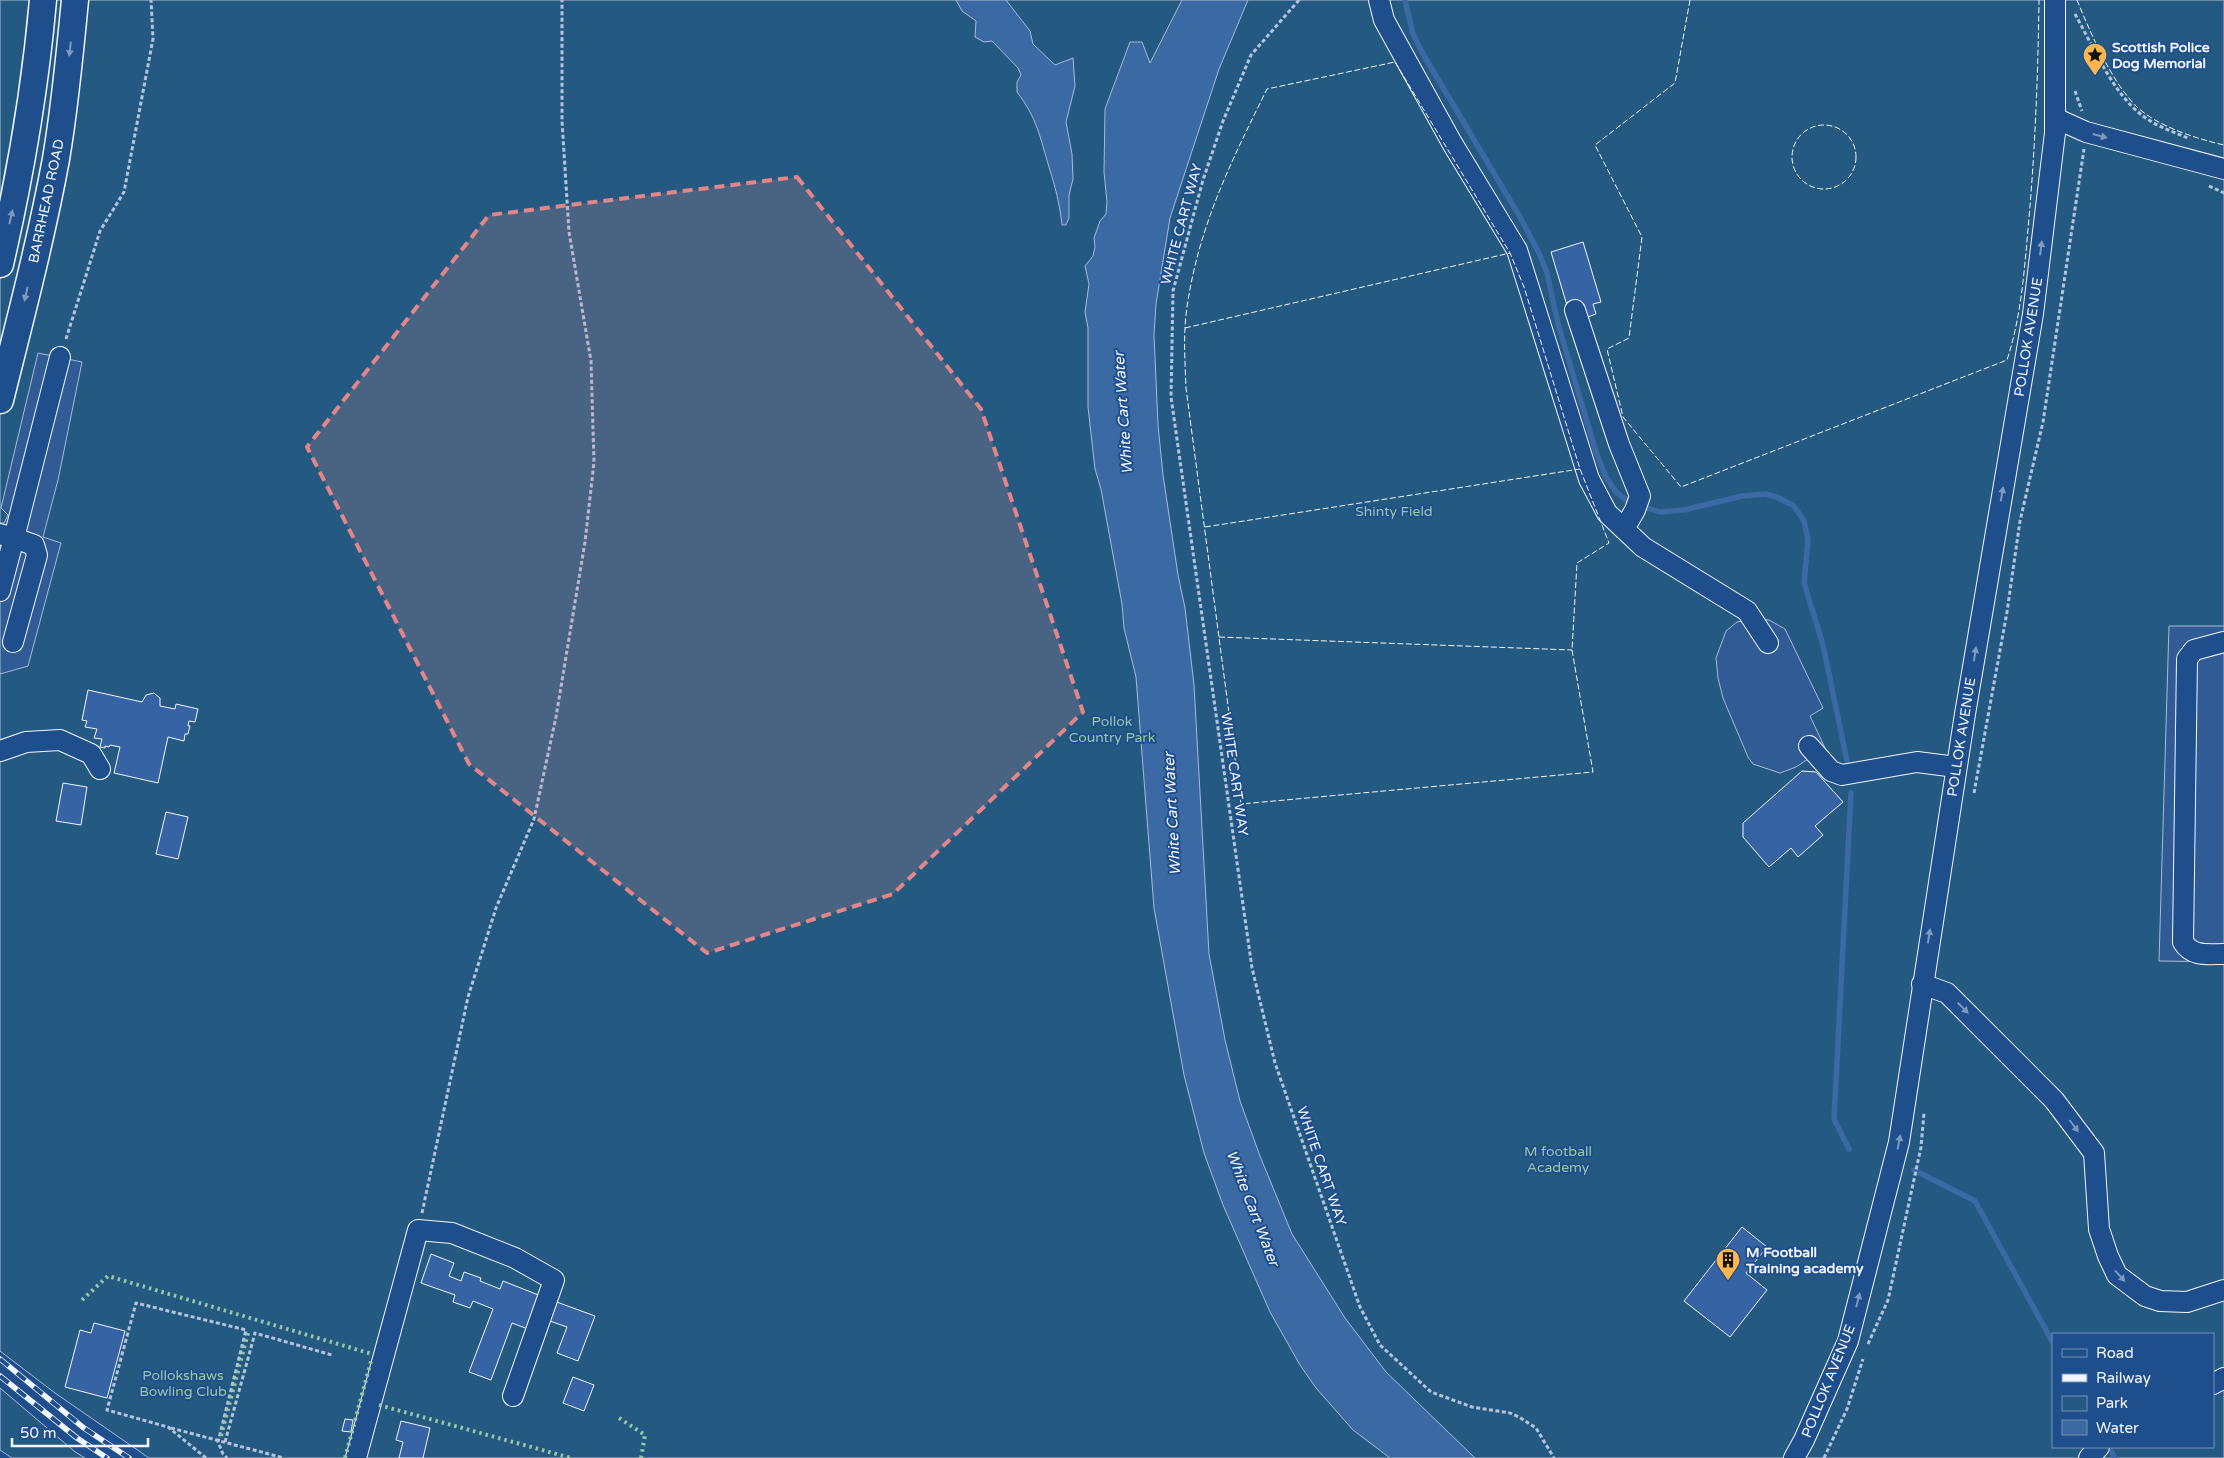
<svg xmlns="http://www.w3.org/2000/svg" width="2224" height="1458" viewBox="0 0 2224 1458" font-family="'Varela Round',sans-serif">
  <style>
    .green { fill: #245a82; stroke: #a8bbd7; fill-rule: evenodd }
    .parking { fill: #305b95; stroke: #a8bbd7 }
    .water { fill: #3b69a3; stroke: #a8bbd7 }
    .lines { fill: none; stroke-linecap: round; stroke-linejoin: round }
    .stream { stroke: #3b69a3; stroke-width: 5.5 }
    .building { fill: #3563a3; stroke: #f2f6ff }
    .minor-casing { stroke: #f2f6ff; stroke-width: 22 }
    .major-casing { stroke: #f2f6ff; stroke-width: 29 }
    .path { stroke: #b3c4dc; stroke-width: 3; stroke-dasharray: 4 2.5; stroke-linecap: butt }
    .minor { stroke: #1f4e8c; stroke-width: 20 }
    .major { stroke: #1f4e8c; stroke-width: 26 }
    .rail-casing { stroke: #f2f6ff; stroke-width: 5.5 }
    .rail { stroke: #1f4e8c; stroke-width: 4; stroke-dasharray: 11; stroke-linecap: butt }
    .hedge { stroke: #97c8a6; stroke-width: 4; stroke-dasharray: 2.5 4; stroke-linecap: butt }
    .fence { stroke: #f2f6ff; stroke-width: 1; stroke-dasharray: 6 2.5; stroke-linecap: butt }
    .oneway { fill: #7e9ac0 }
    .marked { fill: #e38589; fill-opacity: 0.2; stroke: #e38589; stroke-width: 4; stroke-dasharray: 10 6; stroke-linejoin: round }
    .labels { text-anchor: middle; stroke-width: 4; stroke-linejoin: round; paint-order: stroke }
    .poi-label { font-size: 14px; font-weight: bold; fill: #f2f6ff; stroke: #1f4e8c; text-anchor: start }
    .street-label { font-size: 14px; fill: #f2f6ff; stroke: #1f4e8c }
    .park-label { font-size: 14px; fill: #97c8a6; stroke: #1f4e8c }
    .water-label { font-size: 15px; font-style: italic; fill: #f2f6ff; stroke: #1f4e8c }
  </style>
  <rect width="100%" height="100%" fill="#1f4e8c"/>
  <g class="green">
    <path d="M0,0H2224V1458H149L55,1393L0,1351ZM2053,1334H2213V1447H2053Z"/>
    <path d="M0,1388L74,1451L85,1458H12L0,1450Z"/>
  </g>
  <g class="parking">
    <path d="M38,353L82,362L58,480L43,537L61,543L28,666L0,674V523H4L8,515L1,508Z"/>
    <path d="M1753,619L1769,620L1785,629L1823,708L1810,716L1825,748L1796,767L1780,773L1753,764L1748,757L1723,698L1718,678L1716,658L1726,631L1737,622Z"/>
    <path d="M2169,626H2224V962L2159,961Z"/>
  </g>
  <g class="water">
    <path d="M956,0H1006L1030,31L1033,44L1055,65L1073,58L1075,86L1066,122L1072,154L1073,179L1069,195V218L1066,225H1062C1060,205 1055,186 1049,167C1040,137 1037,118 1017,92V82L1021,75L1018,68L992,41L984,42L975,37L976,21L962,11Z"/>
    <path d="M1182,0H1248L1219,69L1170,218L1156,304L1154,335L1158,425L1163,475L1178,575L1185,608L1194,685L1209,954L1225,1040L1240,1101L1260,1156L1292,1234L1345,1318L1386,1372L1475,1458H1390L1353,1430L1316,1388L1300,1365L1270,1312L1223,1205L1204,1153L1184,1075L1154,908L1136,677L1124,628L1122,604L1101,489L1095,469L1088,407V328L1085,312L1089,284L1085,266L1093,256L1095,247L1094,238L1100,221L1106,214L1107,202L1104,172L1105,109L1130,42H1142L1150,63Z"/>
  </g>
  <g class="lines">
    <g class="stream">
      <path d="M1405,0L1413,34L1423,54L1520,217L1539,253L1547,273L1558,324L1596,452L1606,477L1616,492L1629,502L1660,512L1684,510L1742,496L1766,494L1779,498L1794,506L1804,521L1808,539L1804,583L1823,645L1847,761"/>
      <path d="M1849,1149L1834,1119L1851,793"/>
      <path d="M1914,1170L1975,1201L2053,1343"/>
      <path d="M2109,1447L2115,1458"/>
    </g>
  </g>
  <g class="building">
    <path d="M1583,242L1601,302L1593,304L1596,314L1585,318L1569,312L1551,252Z"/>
    <path d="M88,690L142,702L146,695L154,693L160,698V706L175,709L176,704L198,709L195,722L189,721L188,726H190L188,734H185L184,741L168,737L158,783L114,773L120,747L110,745L109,747L105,746V748L100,747L102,739L94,738L97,729L85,727L87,721L82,720Z"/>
    <path d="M1802,771L1816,772L1843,802L1815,826L1823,835L1798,857L1791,848L1769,867L1743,837V823Z"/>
    <path d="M63,783L87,787L81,825L56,821Z"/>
    <path d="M166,812L188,817L178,859L156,854Z"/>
    <path d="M1742,1227L1767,1247L1746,1273L1767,1290L1730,1337L1684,1301Z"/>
    <path d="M431,1254L454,1263L449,1276L461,1281L464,1272L481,1278L480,1281L500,1289L503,1281L541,1296L528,1329L512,1323L491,1380L469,1372L493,1309L473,1301L470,1308L453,1302L455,1295L421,1283Z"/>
    <path d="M554,1301L595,1316L578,1361L557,1353L567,1327L547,1320Z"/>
    <path d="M94,1323L125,1331L107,1398L65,1387L80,1330L91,1333Z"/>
    <path d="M573,1377L594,1385L584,1411L563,1403Z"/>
    <path d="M345,1419L353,1420L351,1432L342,1431Z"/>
    <path d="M401,1421L430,1428L423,1458H399L403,1442L396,1440Z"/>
  </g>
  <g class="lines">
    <defs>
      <g id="minor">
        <path d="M1379,0L1384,20L1452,143L1517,250L1589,479L1607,513L1643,547L1747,611L1768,643"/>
        <path d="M2055,118L2086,132L2224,169"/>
        <path d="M1575,310L1619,444L1640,496L1635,510L1624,529"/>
        <path d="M0,534L14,538L60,357"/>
        <path d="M0,591L14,538L34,545L37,555L13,642"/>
        <path d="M2224,642L2194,650L2187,659L2183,942C2192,957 2208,954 2224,954"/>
        <path d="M1809,746L1831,771L1842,775L1917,762L1956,767"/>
        <path d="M0,751L26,742L60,740L91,754L100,769"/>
        <path d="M1922,984L1947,993L2054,1100L2094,1153L2099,1229L2108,1256L2117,1275L2145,1296L2160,1301L2187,1302L2224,1290"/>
        <path d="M2213,1384L2224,1378"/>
        <path d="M356,1458L418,1230L452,1233L515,1258L554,1280L513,1396"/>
        <path d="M1794,1458L1804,1440L1848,1341L1899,1142L1965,714L2033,314L2055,133V0"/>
        <path d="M2089,1458L2099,1447"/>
      </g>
      <g id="major">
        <path d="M0,264C20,177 35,90 43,0"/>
        <path d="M0,400C20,320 41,240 56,159C65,106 70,53 75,0"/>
      </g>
    </defs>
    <use href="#minor" class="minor-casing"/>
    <use href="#major" class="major-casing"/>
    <g class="path">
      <path d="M1299,0L1251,55L1223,121L1203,180L1173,291L1171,397L1252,968L1275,1063L1360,1307L1380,1345L1431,1392L1472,1407L1510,1413L1519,1417L1536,1428L1554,1458"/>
      <path d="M2075,14C2093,46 2113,94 2143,116C2156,126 2173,132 2188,138"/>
      <path d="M2075,91L2082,111"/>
      <path d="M2209,186L2224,193"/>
      <path d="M66,339L100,231L124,192L153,39L151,0"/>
      <path d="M1974,793L2007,612L2020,521L2043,422L2084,149"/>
      <path d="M422,1213L468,997L496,908L534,819L556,717L585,542L594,462L591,361L569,232L562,121V0"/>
      <path d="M1868,1344L1888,1300L1921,1147L1924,1113"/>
      <path d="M171,1428L284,1458"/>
      <path d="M225,1442L255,1333L332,1355"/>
      <path d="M206,1458L168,1427L107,1410L136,1303L246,1330L218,1442L223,1454L227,1458"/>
      <path d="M1824,1458L1847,1409L1863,1359"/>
    </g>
    <use href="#minor" class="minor"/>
    <use href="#major" class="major"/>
    <defs>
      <g id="rail">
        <path d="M0,1359L84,1428L129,1458"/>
        <path d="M0,1376L77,1438L107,1458"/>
      </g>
    </defs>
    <use href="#rail" class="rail-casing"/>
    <use href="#rail" class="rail"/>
    <g class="hedge">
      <path d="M82,1300L108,1276L372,1354"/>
      <path d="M379,1405L571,1458"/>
      <path d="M619,1418L645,1435L641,1458"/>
      <path d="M221,1436L248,1333"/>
      <path d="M345,1458L371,1361"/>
    </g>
    <g class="fence">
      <path d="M1690,0L1675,83L1595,145L1642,237L1629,338L1607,349L1623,417L1681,487L2007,360C2021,317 2024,274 2028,229C2035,153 2038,76 2039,0"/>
      <path d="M2077,0C2090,32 2112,83 2137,107C2157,126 2197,139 2224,145"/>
      <path d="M1395,62L1510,253L1524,287L1580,469L1609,543L1577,563L1572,650L1593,772L1241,804L1186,388C1185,361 1183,334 1187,307C1199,225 1231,162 1267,89Z"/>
      <circle cx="1824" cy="157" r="32"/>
      <path d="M1185,328L1510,253"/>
      <path d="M1205,527L1580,469"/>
      <path d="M1219,637L1572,650"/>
    </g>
  </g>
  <defs><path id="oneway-solid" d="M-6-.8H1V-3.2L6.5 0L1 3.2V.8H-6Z" transform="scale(1.25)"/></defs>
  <g class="oneway">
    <use href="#oneway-solid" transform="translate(70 49) rotate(96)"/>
    <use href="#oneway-solid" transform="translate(2100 136) rotate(15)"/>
    <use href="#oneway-solid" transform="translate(11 217) rotate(-77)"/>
    <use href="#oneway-solid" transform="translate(2041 248) rotate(-83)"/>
    <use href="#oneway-solid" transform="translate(26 294) rotate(103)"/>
    <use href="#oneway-solid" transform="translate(2002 494) rotate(-80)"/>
    <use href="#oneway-solid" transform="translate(1975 654) rotate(-81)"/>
    <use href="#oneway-solid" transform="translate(1929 936) rotate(-81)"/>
    <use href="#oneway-solid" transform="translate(1963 1008) rotate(45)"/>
    <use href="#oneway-solid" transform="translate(2074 1126) rotate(53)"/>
    <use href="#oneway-solid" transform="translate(1899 1142) rotate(-79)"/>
    <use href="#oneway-solid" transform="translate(2120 1276) rotate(48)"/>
    <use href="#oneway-solid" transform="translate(1858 1300) rotate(-76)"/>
  </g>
  <path class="marked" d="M797,177L981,409L1083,712L893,894L707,953L469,764L307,447L489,215Z"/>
  <defs>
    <symbol id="sight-pin" viewBox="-11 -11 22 30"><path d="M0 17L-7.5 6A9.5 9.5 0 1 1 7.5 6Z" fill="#ffb74d" stroke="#1f4e8c"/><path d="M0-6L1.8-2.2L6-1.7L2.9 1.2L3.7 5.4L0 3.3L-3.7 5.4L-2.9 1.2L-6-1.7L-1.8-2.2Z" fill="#111"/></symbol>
    <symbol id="building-pin" viewBox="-11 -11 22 30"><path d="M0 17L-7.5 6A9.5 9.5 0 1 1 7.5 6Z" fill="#ffb74d" stroke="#1f4e8c"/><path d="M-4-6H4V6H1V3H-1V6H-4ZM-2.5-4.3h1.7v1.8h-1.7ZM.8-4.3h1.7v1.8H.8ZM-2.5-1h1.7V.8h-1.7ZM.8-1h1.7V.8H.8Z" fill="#111"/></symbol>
  </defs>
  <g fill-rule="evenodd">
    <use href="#sight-pin" x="2081" y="41" width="28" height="38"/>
    <use href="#building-pin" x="1714" y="1246" width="28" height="38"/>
  </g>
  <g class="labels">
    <g class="poi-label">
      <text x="2112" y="52">Scottish Police<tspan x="2112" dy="16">Dog Memorial</tspan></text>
      <text x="1746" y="1257">M Football<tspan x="1746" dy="16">Training academy</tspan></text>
    </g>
    <g class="street-label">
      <text transform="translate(46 201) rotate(-78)" y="5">BARRHEAD ROAD</text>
      <text transform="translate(1181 224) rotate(-75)" y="5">WHITE CART WAY</text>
      <text transform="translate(2028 337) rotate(-81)" y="5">POLLOK AVENUE</text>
      <text transform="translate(1961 737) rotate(-81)" y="5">POLLOK AVENUE</text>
      <text transform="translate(1235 774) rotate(82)" y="5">WHITE CART WAY</text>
      <text transform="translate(1322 1166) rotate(71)" y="5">WHITE CART WAY</text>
      <text transform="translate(1828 1381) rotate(-68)" y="5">POLLOK AVENUE</text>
    </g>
    <g class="park-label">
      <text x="1394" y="516">Shinty Field</text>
      <text x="1112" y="726">Pollok<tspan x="1112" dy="16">Country Park</tspan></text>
      <text x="1558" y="1156">M football<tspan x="1558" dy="16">Academy</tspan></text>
      <text x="183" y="1380">Pollokshaws<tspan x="183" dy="16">Bowling Club</tspan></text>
    </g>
    <g class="water-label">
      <text transform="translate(1123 413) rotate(-94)" y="5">White Cart Water</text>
      <text transform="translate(1172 814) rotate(-93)" y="5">White Cart Water</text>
      <text transform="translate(1253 1208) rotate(69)" y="5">White Cart Water</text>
    </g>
  </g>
  <rect x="2052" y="1333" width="162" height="115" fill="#1f4e8c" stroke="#7391ba"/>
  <rect x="2062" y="1349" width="25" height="8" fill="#1f4e8c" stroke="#7391ba"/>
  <text x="2096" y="1358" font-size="15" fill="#f2f6ff">Road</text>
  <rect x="2062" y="1374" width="25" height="8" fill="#f2f6ff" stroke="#7391ba"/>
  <text x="2096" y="1383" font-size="15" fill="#f2f6ff">Railway</text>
  <rect x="2062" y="1396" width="25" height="15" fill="#245a82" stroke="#7391ba"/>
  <text x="2096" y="1408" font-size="15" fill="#f2f6ff">Park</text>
  <rect x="2062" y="1420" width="25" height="15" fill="#3b69a3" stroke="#7391ba"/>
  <text x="2096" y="1433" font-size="15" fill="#f2f6ff">Water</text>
  <path d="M12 1438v8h136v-8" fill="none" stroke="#f2f6ff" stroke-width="2.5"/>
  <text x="20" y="1438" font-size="15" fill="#f2f6ff" stroke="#1f4e8c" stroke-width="4" paint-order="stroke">50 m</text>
</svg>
